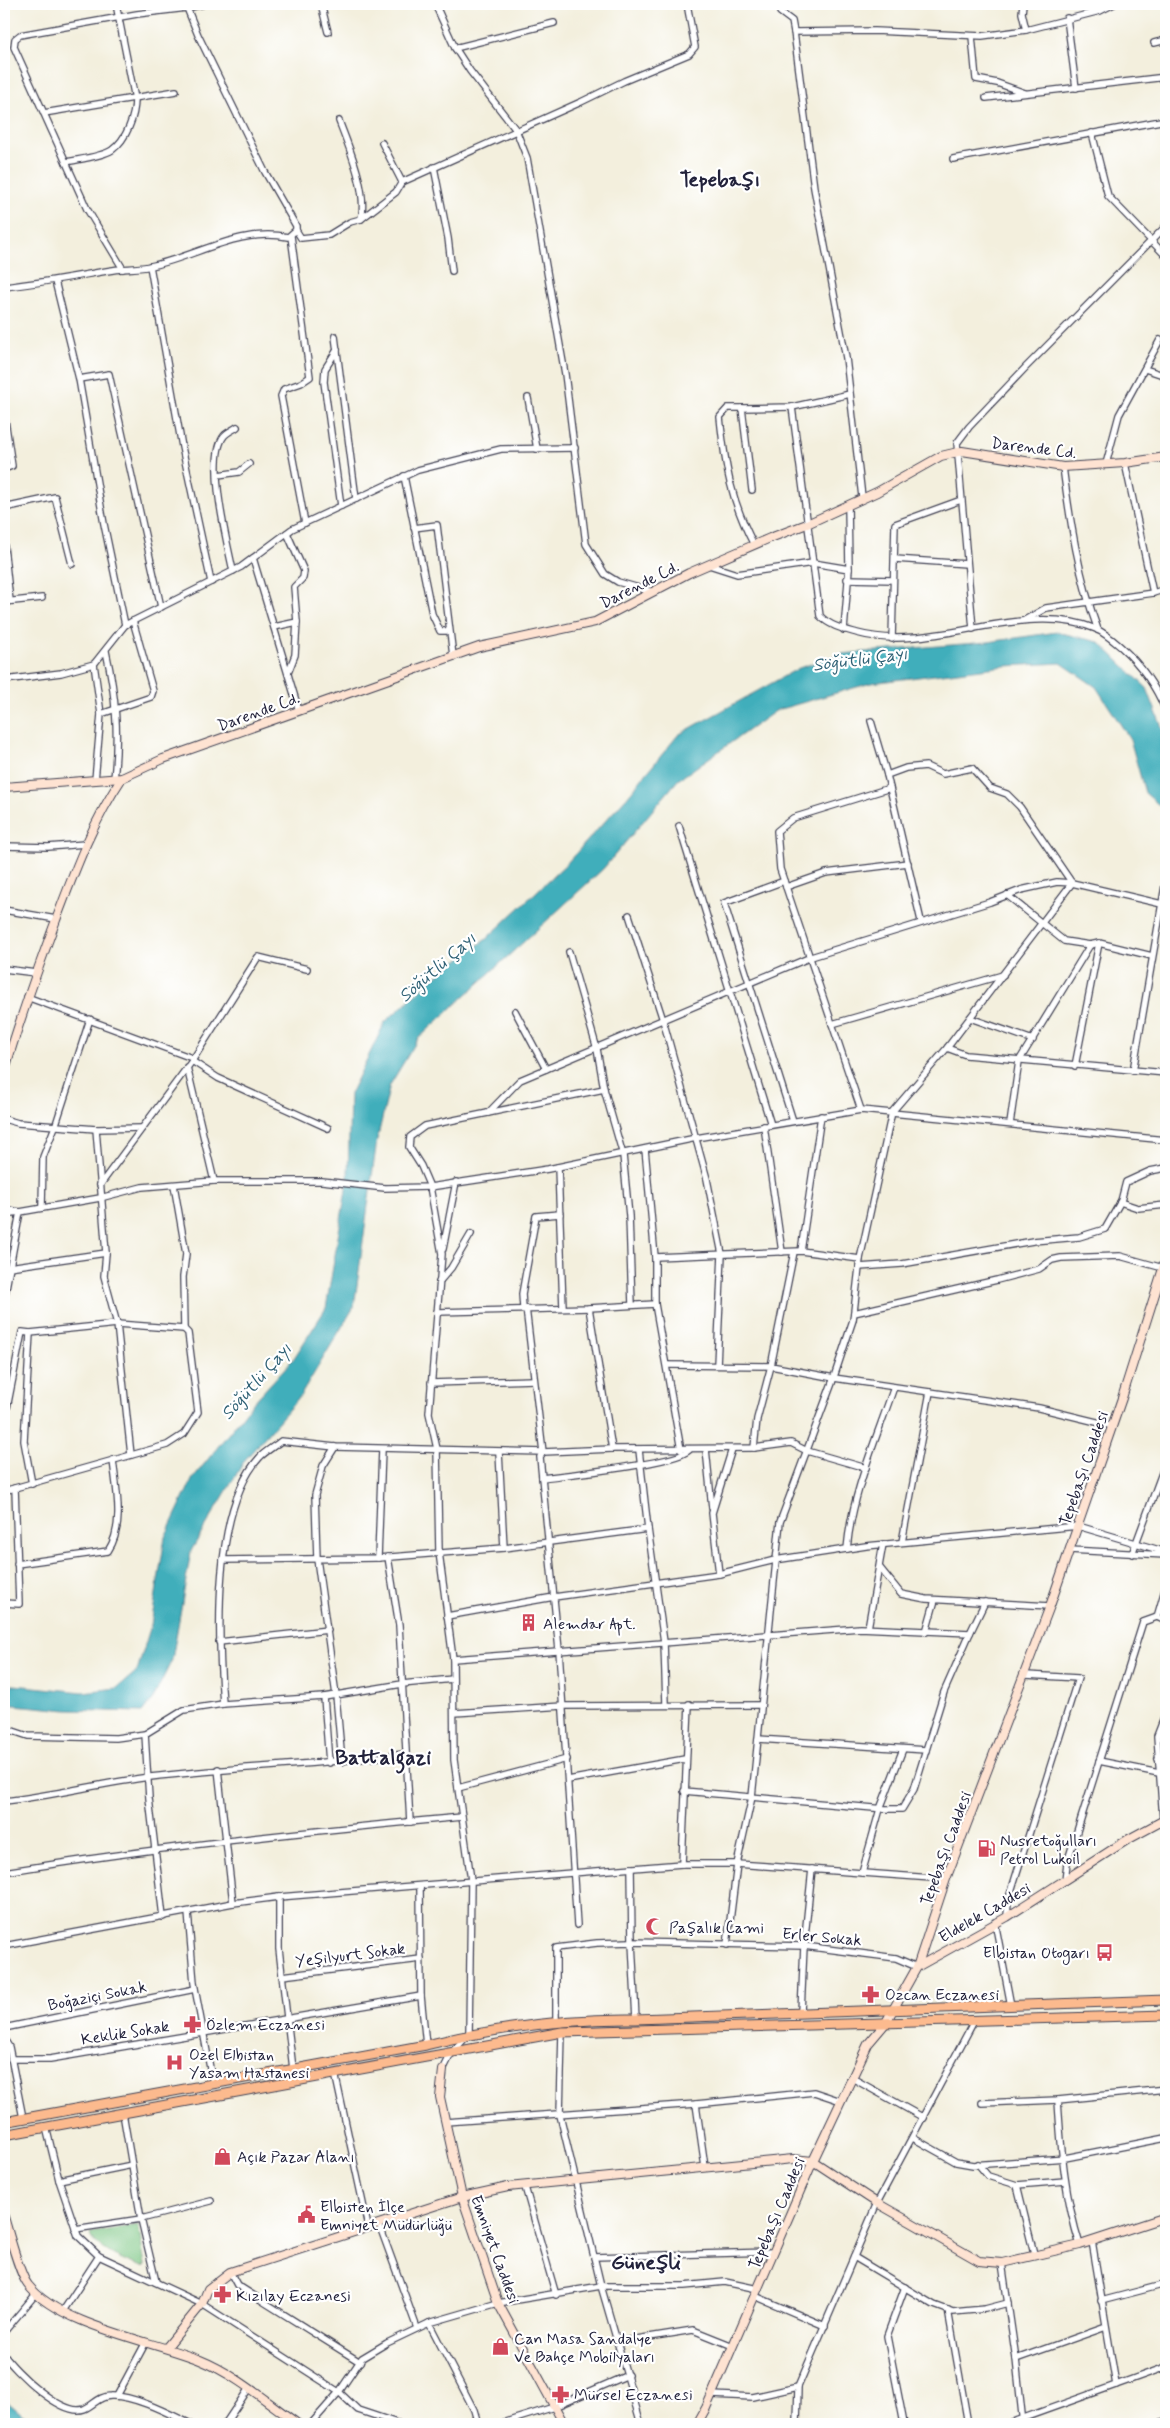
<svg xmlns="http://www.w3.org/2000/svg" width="1170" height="2428" viewBox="0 0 1170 2428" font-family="Mynerve,sans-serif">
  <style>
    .green { fill: #7cc683; stroke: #4f745f }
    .water { fill: #3faebb; stroke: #30687b }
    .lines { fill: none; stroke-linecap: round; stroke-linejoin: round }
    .street-casing { stroke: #414153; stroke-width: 8 }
    .secondary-casing { stroke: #414153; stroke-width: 10 }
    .primary-casing { stroke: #414153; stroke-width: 11 }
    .street { stroke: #fff; stroke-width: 5.5 }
    .secondary { stroke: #fee3d2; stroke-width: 8 }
    .primary { stroke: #fcba8e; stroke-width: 9 }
    .labels { text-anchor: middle; stroke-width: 4.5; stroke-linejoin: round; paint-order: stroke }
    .street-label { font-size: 16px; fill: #22223b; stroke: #fff }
    .poi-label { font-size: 16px; fill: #22223b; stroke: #fff; text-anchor: start }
    .water-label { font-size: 18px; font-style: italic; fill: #2f6175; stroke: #fff }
    .district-label { font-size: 21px; font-weight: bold; fill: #22223b; stroke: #fff }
  </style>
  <rect width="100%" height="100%" fill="#fff"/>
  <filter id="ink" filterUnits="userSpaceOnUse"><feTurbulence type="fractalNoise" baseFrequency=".02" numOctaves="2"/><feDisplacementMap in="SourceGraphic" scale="10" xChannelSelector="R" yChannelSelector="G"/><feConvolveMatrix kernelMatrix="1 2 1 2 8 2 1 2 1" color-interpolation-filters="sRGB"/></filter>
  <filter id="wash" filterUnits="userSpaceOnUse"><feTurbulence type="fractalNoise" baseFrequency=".0096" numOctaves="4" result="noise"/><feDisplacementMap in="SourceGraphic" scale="20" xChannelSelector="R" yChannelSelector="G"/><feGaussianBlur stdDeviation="1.12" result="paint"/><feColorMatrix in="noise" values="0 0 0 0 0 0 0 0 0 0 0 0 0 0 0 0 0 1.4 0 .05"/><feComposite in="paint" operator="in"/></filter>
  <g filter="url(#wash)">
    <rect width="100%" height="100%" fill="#f3efdd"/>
    <path class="green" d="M138,2225L145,2265L143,2267C129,2263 93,2248 90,2233Z"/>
    <g class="water">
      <path d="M1057,632L1099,642L1147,688L1166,738V811L1145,793L1130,739L1096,687L1061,663L1005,666L871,683L777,710L678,780L603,869L418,1039L390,1085L377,1140L354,1307L301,1395L245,1460L191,1551L172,1660L152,1701L142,1712L67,1710L4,1704V1684L83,1692L117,1688L137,1671L151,1625L165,1537L193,1478L252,1404L294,1358L326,1308L348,1178L350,1094L385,1022L436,976L485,940L567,863L627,797L678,735L799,668L841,654L988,642Z"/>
      <path d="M4,2399L23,2415L40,2424H4Z"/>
    </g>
  </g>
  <g filter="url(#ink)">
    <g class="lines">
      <defs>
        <g id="street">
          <path d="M321,4L328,32"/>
          <path d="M435,4L455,48L470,71L516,130L527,158L565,374L586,544L605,574L618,582L653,592"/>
          <path d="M778,4L780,12L792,21L794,32L814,188L846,358L862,497"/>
          <path d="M1023,4L1022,13L1026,30"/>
          <path d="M1067,18L1076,88"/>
          <path d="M794,32L875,31L982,36L1026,30L1100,11L1114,4"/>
          <path d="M972,36L976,79L997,83L1025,93"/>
          <path d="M1154,43L1166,40"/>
          <path d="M455,48L554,23"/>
          <path d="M986,98L1166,77"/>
          <path d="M44,113L176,91"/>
          <path d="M339,121C349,147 368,192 361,219"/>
          <path d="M1092,133L1108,196L1166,256"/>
          <path d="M382,143L402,182"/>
          <path d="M953,159L1166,120"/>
          <path d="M66,162C80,159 101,157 112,150C127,139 135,116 135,99L116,4"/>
          <path d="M434,167L448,238L452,271"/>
          <path d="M296,230L301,238L329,235L350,222L361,219L396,192L402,182L581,102L624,81L689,54L695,47L687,4"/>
          <path d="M291,236L310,377L301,383L284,389L281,396L305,523"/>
          <path d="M150,266L182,447L211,582"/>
          <path d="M123,269L87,209L14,47L15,39L20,35L137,14L187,8L204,4"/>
          <path d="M55,281L79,379L104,524L125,625"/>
          <path d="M4,287C41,283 77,276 113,270C127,268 142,269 155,265C198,255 242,227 288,237L296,230V226L265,172L198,35L187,8"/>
          <path d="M335,336L356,499"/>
          <path d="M337,350L325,369L324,382L341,506"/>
          <path d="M1145,369L1166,376"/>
          <path d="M79,379L109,374L161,607"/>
          <path d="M528,398L537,449"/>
          <path d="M792,407L820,616C830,626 843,629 857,633C933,654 1021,599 1096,629C1105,633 1114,641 1121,647C1140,664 1156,687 1166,711"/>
          <path d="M742,408H728L720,417C725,466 731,501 754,545"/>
          <path d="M4,413L12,466L4,469"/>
          <path d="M1125,463L1153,593"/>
          <path d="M1106,464L1119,415L1160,340"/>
          <path d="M1063,467C1070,521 1079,579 1098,630"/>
          <path d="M218,475L239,472L249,464"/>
          <path d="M404,476L432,614L440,631H449"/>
          <path d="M752,490L742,408L792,407L850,394"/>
          <path d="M4,508L55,497L72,564"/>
          <path d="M414,528L437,525L453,656"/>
          <path d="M4,546L10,601"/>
          <path d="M253,558L299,711"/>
          <path d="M895,559L967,564"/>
          <path d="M709,565L737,574L813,563L849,569"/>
          <path d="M233,571C227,542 206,459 224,436C227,432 233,430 237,427"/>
          <path d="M847,579L893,580"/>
          <path d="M4,602L42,598"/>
          <path d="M1025,620L1046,608L1153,593L1166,589"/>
          <path d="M274,627L297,622L294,587L303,578L304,571L287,533"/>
          <path d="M973,629L957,443L969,427L1026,367L1166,226"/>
          <path d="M844,630L849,569L848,505"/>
          <path d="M892,639L895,524L961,500"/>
          <path d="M106,651C116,697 119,732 114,779"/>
          <path d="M94,664L101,714L95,780"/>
          <path d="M4,672L5,680L61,673L94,664L125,625L241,567L292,529L418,470L501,449L575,448"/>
          <path d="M288,673L295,655L297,622"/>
          <path d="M101,714L151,697L153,691L133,621"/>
          <path d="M871,721L887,775"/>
          <path d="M679,826L771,1125"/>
          <path d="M4,846L48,847L85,844"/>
          <path d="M784,881L724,903L793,1121"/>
          <path d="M786,887L826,873L908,863"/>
          <path d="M1007,895L1064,941L1090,945L1099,943L1152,956"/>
          <path d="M4,910L56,919"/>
          <path d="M629,915L663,1020L707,1179L722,1254L717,1365"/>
          <path d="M569,952L597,1049L604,1089L623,1155L629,1216L632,1305"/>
          <path d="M4,969L36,973"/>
          <path d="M27,997L192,1058"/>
          <path d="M515,1011L546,1069"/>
          <path d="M970,1018L1033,1040"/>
          <path d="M832,1024L1003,975"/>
          <path d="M947,1048L966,1055L1166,1073"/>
          <path d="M192,1061L218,1078L328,1128"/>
          <path d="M1075,1066L1099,943"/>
          <path d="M1133,1071L1166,880"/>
          <path d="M861,1110L780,869L777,831L793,818L890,788L921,921"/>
          <path d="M488,1113L604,1089"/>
          <path d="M4,1119L18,1123L96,1129L142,1128"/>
          <path d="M1010,1124L1019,1061L1090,945"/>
          <path d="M764,1126L782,1252"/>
          <path d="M96,1129L106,1253L104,1276L117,1324L131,1455"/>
          <path d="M645,1149L655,1257V1304L681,1450"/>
          <path d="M558,1167L563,1308"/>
          <path d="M214,1181H322L385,1188L430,1187L548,1169L696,1138L861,1110L1166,1140"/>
          <path d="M100,1185L192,1061L258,957L307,969"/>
          <path d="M174,1185L186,1254L183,1277L184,1329"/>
          <path d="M1120,1202L1138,1208L1166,1205"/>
          <path d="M42,1207L43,1157L56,1124L90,1019"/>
          <path d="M4,1209L20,1212L4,1214"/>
          <path d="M443,1249L456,1182"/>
          <path d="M801,1251L821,1116"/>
          <path d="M794,1252L771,1366L834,1378L1039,1408L1113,1426"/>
          <path d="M655,1257L801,1251L860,1259"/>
          <path d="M9,1267L106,1253"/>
          <path d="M859,1267L902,1264L1033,1241L1079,1237L1105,1229L1121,1201L1126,1182L1150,1171L1166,1168"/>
          <path d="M439,1282L451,1268L471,1234"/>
          <path d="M4,1299L20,1212L100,1198L142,1187L214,1181L187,1067"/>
          <path d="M523,1308L522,1294L536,1216L560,1214"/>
          <path d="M526,1308L543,1452L540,1457L559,1650L577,1925"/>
          <path d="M589,1308L612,1449"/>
          <path d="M437,1312L589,1308L655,1304"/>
          <path d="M854,1313L997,1280L1039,1269L1052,1260L1061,1258L1120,1256L1163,1268"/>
          <path d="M30,1333L24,1441L32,1484"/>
          <path d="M667,1365L771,1366L757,1419L754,1448"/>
          <path d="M431,1383L534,1380"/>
          <path d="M4,1423L22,1332L30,1333L117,1324L184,1329L188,1333L198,1412L184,1434L167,1445L4,1491"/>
          <path d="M335,1447L323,1466L315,1495L317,1559L336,1695L342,1762"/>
          <path d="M706,1449L712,1508"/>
          <path d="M639,1450L648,1529L664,1642L666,1704"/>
          <path d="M499,1452L504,1548"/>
          <path d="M542,1478C563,1475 684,1463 690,1449"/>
          <path d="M902,1542L930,1392"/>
          <path d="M847,1549C852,1493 876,1440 894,1387"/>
          <path d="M1069,1550L1166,1555"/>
          <path d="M1132,1554L1166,1462"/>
          <path d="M388,1557L399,1625L410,1822"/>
          <path d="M378,1558L382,1449"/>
          <path d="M223,1560L378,1558L504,1548L648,1529"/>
          <path d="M17,1564L108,1551C125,1526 116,1488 113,1460"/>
          <path d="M880,1568L901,1594L926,1599L1050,1606"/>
          <path d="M719,1574L712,1513L732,1449"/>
          <path d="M4,1603L19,1604L15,1488"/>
          <path d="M447,1616L554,1597L719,1574L775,1560L866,1546L1078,1526L1166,1552"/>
          <path d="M1157,1617L1166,1586"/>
          <path d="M868,1628L883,1544"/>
          <path d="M926,1632L935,1600"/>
          <path d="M219,1642L328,1630"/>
          <path d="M453,1659L860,1628L970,1633L985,1602"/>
          <path d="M324,1697L329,1763"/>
          <path d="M223,1704C218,1637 212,1509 260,1457C266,1451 275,1446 281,1441L335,1447L543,1452L612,1449L754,1448L791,1443L807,1451L866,1468"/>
          <path d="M454,1713L563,1706L761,1705"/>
          <path d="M4,1728L28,1736L116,1738L145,1734L184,1710L223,1704L324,1697L402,1684L453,1679"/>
          <path d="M145,1734L149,1798L163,1917"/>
          <path d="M758,1739L926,1750"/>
          <path d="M1158,1759L1166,1753"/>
          <path d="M1099,1761L1159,1773"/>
          <path d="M218,1769L233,1903"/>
          <path d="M568,1780L685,1759"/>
          <path d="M458,1788L567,1759"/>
          <path d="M684,1791L885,1809H902L914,1789L944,1692L970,1633"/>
          <path d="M4,1801C53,1796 101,1783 150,1777C235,1767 320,1765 404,1754"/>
          <path d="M1163,1820L1157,1736L1166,1713"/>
          <path d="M682,1864L689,1704"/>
          <path d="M631,1868L632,1942L636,2019"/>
          <path d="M4,1872C156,1847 309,1831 462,1817"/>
          <path d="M862,1873L880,1809L903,1749"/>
          <path d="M1065,1880L1067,1863L1143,1622L1157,1617L1166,1621"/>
          <path d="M420,1886L421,1996L426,2045"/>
          <path d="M279,1897V1949L293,2069"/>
          <path d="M188,1912L194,1983L213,2084"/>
          <path d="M1007,1917L1008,1901L1078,1678L1026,1675"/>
          <path d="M995,1922L1011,2006"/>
          <path d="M727,1945L737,1864L752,1797L780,1522L832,1383L853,1320L860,1259L892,1112L947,1048L1072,883L1020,807L1007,794L990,788L972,768L943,774L926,766L906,768L887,775L890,788"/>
          <path d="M4,1946L233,1903L279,1897L682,1864H737L946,1879"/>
          <path d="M282,1976L421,1959"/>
          <path d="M801,2012L804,1946L812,1869"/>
          <path d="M556,2022V1948L597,1943L632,1942L804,1946L896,1958L917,1967"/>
          <path d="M4,2028L195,1989"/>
          <path d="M562,2032L560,2115L601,2286L641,2424"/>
          <path d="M4,2039L9,2047L23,2118"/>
          <path d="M11,2059H50L421,1996"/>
          <path d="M443,2070L452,2052L469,2034L471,1880L454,1760L453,1659L439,1552L437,1449L429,1413L442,1254L430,1187L421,1166L409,1147L410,1137L425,1126L488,1113L520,1080L811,957L990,902L1021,890L1057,882L1072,883L1166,905"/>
          <path d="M335,2073L368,2227"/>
          <path d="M852,2078L924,2118"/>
          <path d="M1058,2100C1061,2149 1065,2198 1080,2245"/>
          <path d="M982,2103L1058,2100L1166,2089"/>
          <path d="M696,2104L705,2167"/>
          <path d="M123,2113L141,2219L156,2282"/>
          <path d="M445,2122L696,2104L814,2092L841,2101"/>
          <path d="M46,2127L59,2180L78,2236L99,2256L202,2304L339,2392L358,2410L400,2424"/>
          <path d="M913,2138L956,2162L973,2165L1065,2158L1166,2138"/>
          <path d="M978,2164L988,2176L1017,2185L1065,2181"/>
          <path d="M59,2180L132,2165"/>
          <path d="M1017,2185L1034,2254"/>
          <path d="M525,2187L556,2295"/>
          <path d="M379,2224L417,2328"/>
          <path d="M75,2229L141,2219L211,2201"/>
          <path d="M1092,2241L1116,2385"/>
          <path d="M4,2245L12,2243"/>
          <path d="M594,2257L774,2252"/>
          <path d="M854,2257L934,2305L953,2312L985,2309L1008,2303"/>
          <path d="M1002,2263L1016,2359L1023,2424"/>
          <path d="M230,2272L237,2285L360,2362"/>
          <path d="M755,2296L825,2326"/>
          <path d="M1101,2301L1166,2284"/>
          <path d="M948,2310L968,2424"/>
          <path d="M63,2311L99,2256"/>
          <path d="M429,2323L474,2410L478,2424"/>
          <path d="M4,2332L36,2294"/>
          <path d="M618,2342L693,2330L733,2346"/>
          <path d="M4,2355C15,2371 62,2417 84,2409C94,2405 99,2396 111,2396C134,2395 170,2414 191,2424"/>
          <path d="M1016,2359L1106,2327"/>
          <path d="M712,2395L753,2397L798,2387"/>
          <path d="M117,2396L146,2342"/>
          <path d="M225,2424L249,2388"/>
          <path d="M311,2424L339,2392L362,2358L387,2343L429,2323L498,2303L601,2286H684L725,2282L758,2289"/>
          <path d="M499,2424L554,2407L628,2375"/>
          <path d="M797,2424L798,2387L877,2203L974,2021"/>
          <path d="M904,2424L887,2336L905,2287"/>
          <path d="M1007,2424L1166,2367"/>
        </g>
        <g id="secondary">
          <path d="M4,787L122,778L163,759L479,647L595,622L689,573L770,538L807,524L877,492L941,456L962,451L1063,467L1125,463L1166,457"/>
          <path d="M4,1073C19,1021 37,971 56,920C75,870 92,823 122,778"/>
          <path d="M917,1967L1007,1917L1127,1840L1166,1819"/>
          <path d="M443,2070L440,2097L462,2197L498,2303L564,2424"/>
          <path d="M4,2217C9,2233 19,2274 28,2285C59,2325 152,2341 200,2360C235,2374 267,2402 298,2424"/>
          <path d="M166,2348L202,2304L208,2289L230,2272L462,2197L508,2187L793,2159L813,2161L877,2203L979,2261L1002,2263L1080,2245L1166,2217"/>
          <path d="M697,2424L706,2408L813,2161L868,2044L885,2024L917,1967L946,1879L1050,1606L1122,1398L1166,1259"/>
          <path d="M1162,2424L1166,2423"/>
        </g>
        <g id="primary">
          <path d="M4,2122L426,2045C495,2028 565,2018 636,2019L1166,2000"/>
          <path d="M4,2135L562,2032L1166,2015"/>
        </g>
      </defs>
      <use href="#street" class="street-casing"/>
      <use href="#secondary" class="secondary-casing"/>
      <use href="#primary" class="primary-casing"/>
      <use href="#street" class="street"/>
      <use href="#secondary" class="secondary"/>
      <use href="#primary" class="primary"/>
    </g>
  </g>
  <defs>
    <symbol id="building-bare" viewBox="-9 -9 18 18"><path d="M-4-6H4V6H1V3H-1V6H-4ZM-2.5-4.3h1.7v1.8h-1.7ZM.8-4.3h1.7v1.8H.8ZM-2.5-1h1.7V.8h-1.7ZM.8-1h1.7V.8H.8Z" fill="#d1495b" stroke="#fff" stroke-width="2.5" paint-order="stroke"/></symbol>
    <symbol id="fuel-bare" viewBox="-9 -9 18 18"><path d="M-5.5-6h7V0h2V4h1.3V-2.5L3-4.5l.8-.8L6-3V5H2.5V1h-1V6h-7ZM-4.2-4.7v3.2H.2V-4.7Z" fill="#d1495b" stroke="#fff" stroke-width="2.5" paint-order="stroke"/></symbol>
    <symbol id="mosque-bare" viewBox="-9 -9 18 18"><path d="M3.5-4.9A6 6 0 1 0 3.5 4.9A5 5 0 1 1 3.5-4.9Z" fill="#d1495b" stroke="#fff" stroke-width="2.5" paint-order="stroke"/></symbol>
    <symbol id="bus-bare" viewBox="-9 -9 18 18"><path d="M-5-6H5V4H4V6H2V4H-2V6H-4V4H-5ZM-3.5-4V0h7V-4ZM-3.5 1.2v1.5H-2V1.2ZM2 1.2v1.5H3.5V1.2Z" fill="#d1495b" stroke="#fff" stroke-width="2.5" paint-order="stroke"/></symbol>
    <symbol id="pharmacy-bare" viewBox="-9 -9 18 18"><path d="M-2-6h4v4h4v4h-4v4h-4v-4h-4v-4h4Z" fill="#d1495b" stroke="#fff" stroke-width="2.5" paint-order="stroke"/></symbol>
    <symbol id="hospital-bare" viewBox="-9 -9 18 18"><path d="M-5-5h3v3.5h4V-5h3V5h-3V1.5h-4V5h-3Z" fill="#d1495b" stroke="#fff" stroke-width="2.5" paint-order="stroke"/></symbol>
    <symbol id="shop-bare" viewBox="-9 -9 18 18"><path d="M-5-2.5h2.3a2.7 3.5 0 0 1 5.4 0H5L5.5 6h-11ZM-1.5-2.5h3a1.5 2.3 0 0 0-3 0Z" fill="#d1495b" stroke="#fff" stroke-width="2.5" paint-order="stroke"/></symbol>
    <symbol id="civic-bare" viewBox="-9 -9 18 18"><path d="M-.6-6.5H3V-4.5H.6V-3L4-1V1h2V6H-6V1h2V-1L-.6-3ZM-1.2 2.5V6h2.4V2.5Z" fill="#d1495b" stroke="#fff" stroke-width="2.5" paint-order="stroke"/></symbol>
  </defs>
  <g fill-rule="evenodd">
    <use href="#building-bare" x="516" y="1610" width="25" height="25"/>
    <use href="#fuel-bare" x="974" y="1836" width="25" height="25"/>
    <use href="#mosque-bare" x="642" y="1914" width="25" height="25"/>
    <use href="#bus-bare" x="1092" y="1940" width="25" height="25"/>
    <use href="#pharmacy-bare" x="858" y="1982" width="25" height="25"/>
    <use href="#pharmacy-bare" x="180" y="2012" width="25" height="25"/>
    <use href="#hospital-bare" x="162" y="2050" width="25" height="25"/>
    <use href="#shop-bare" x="210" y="2144" width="25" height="25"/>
    <use href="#civic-bare" x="294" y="2202" width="25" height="25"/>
    <use href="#pharmacy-bare" x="210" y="2282" width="25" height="25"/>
    <use href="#shop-bare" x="488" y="2334" width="25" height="25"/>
    <use href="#pharmacy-bare" x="548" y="2382" width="25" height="25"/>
  </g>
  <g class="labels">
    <g class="street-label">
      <text transform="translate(1034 447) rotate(7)" y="6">Darende Cd.</text>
      <text transform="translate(639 584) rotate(-27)" y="6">Darende Cd.</text>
      <text transform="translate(258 711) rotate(-20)" y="6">Darende Cd.</text>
      <text transform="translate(1083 1468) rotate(-71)" y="6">Tepebaşı Caddesi</text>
      <text transform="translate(945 1848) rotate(-70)" y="6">Tepebaşı Caddesi</text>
      <text transform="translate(984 1912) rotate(-30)" y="6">Eldelek Caddesi</text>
      <text transform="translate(822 1936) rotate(5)" y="6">Erler Sokak</text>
      <text transform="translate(350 1954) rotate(-7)" y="6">Yeşilyurt Sokak</text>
      <text transform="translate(97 1995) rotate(-11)" y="6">Boğaziçi Sokak</text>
      <text transform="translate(125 2032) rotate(-9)" y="6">Keklik Sokak</text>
      <text transform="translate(776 2213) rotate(-67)" y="6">Tepebaşı Caddesi</text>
      <text transform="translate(496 2249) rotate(70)" y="6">Emniyet Caddesi</text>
    </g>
    <g class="poi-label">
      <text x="543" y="1629">Alemdar Apt.</text>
      <text x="1000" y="1846">Nusretoğulları<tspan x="1000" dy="18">Petrol Lukoil</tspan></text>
      <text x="669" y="1933">Paşalık Cami</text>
      <text x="1090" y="1958" text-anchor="end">Elbistan Otogarı</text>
      <text x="885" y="2000">Ozcan Eczanesi</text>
      <text x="206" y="2030">Özlem Eczanesi</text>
      <text x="189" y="2060">Ozel Elbistan<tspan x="189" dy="18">Yasam Hastanesi</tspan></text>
      <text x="237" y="2162">Açık Pazar Alanı</text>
      <text x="320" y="2212">Elbisten İlçe<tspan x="320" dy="18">Emniyet Müdürlüğü</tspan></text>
      <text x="236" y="2301">Kızılay Eczanesi</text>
      <text x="514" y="2344">Can Masa Sandalye<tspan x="514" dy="18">Ve Bahçe Mobilyaları</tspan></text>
      <text x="574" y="2400">Mürsel Eczanesi</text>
    </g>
    <g class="water-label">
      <text transform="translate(860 659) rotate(-7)" y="6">Söğütlü Çayı</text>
      <text transform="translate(437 967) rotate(-41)" y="6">Söğütlü Çayı</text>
      <text transform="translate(256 1381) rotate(-48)" y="6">Söğütlü Çayı</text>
    </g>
    <g class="district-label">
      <text x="720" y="186">Tepebaşı</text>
      <text x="383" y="1764">Battalgazi</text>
      <text x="646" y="2269">Güneşli</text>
    </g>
  </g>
  <rect width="1170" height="2428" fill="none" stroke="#fff" stroke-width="20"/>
</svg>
